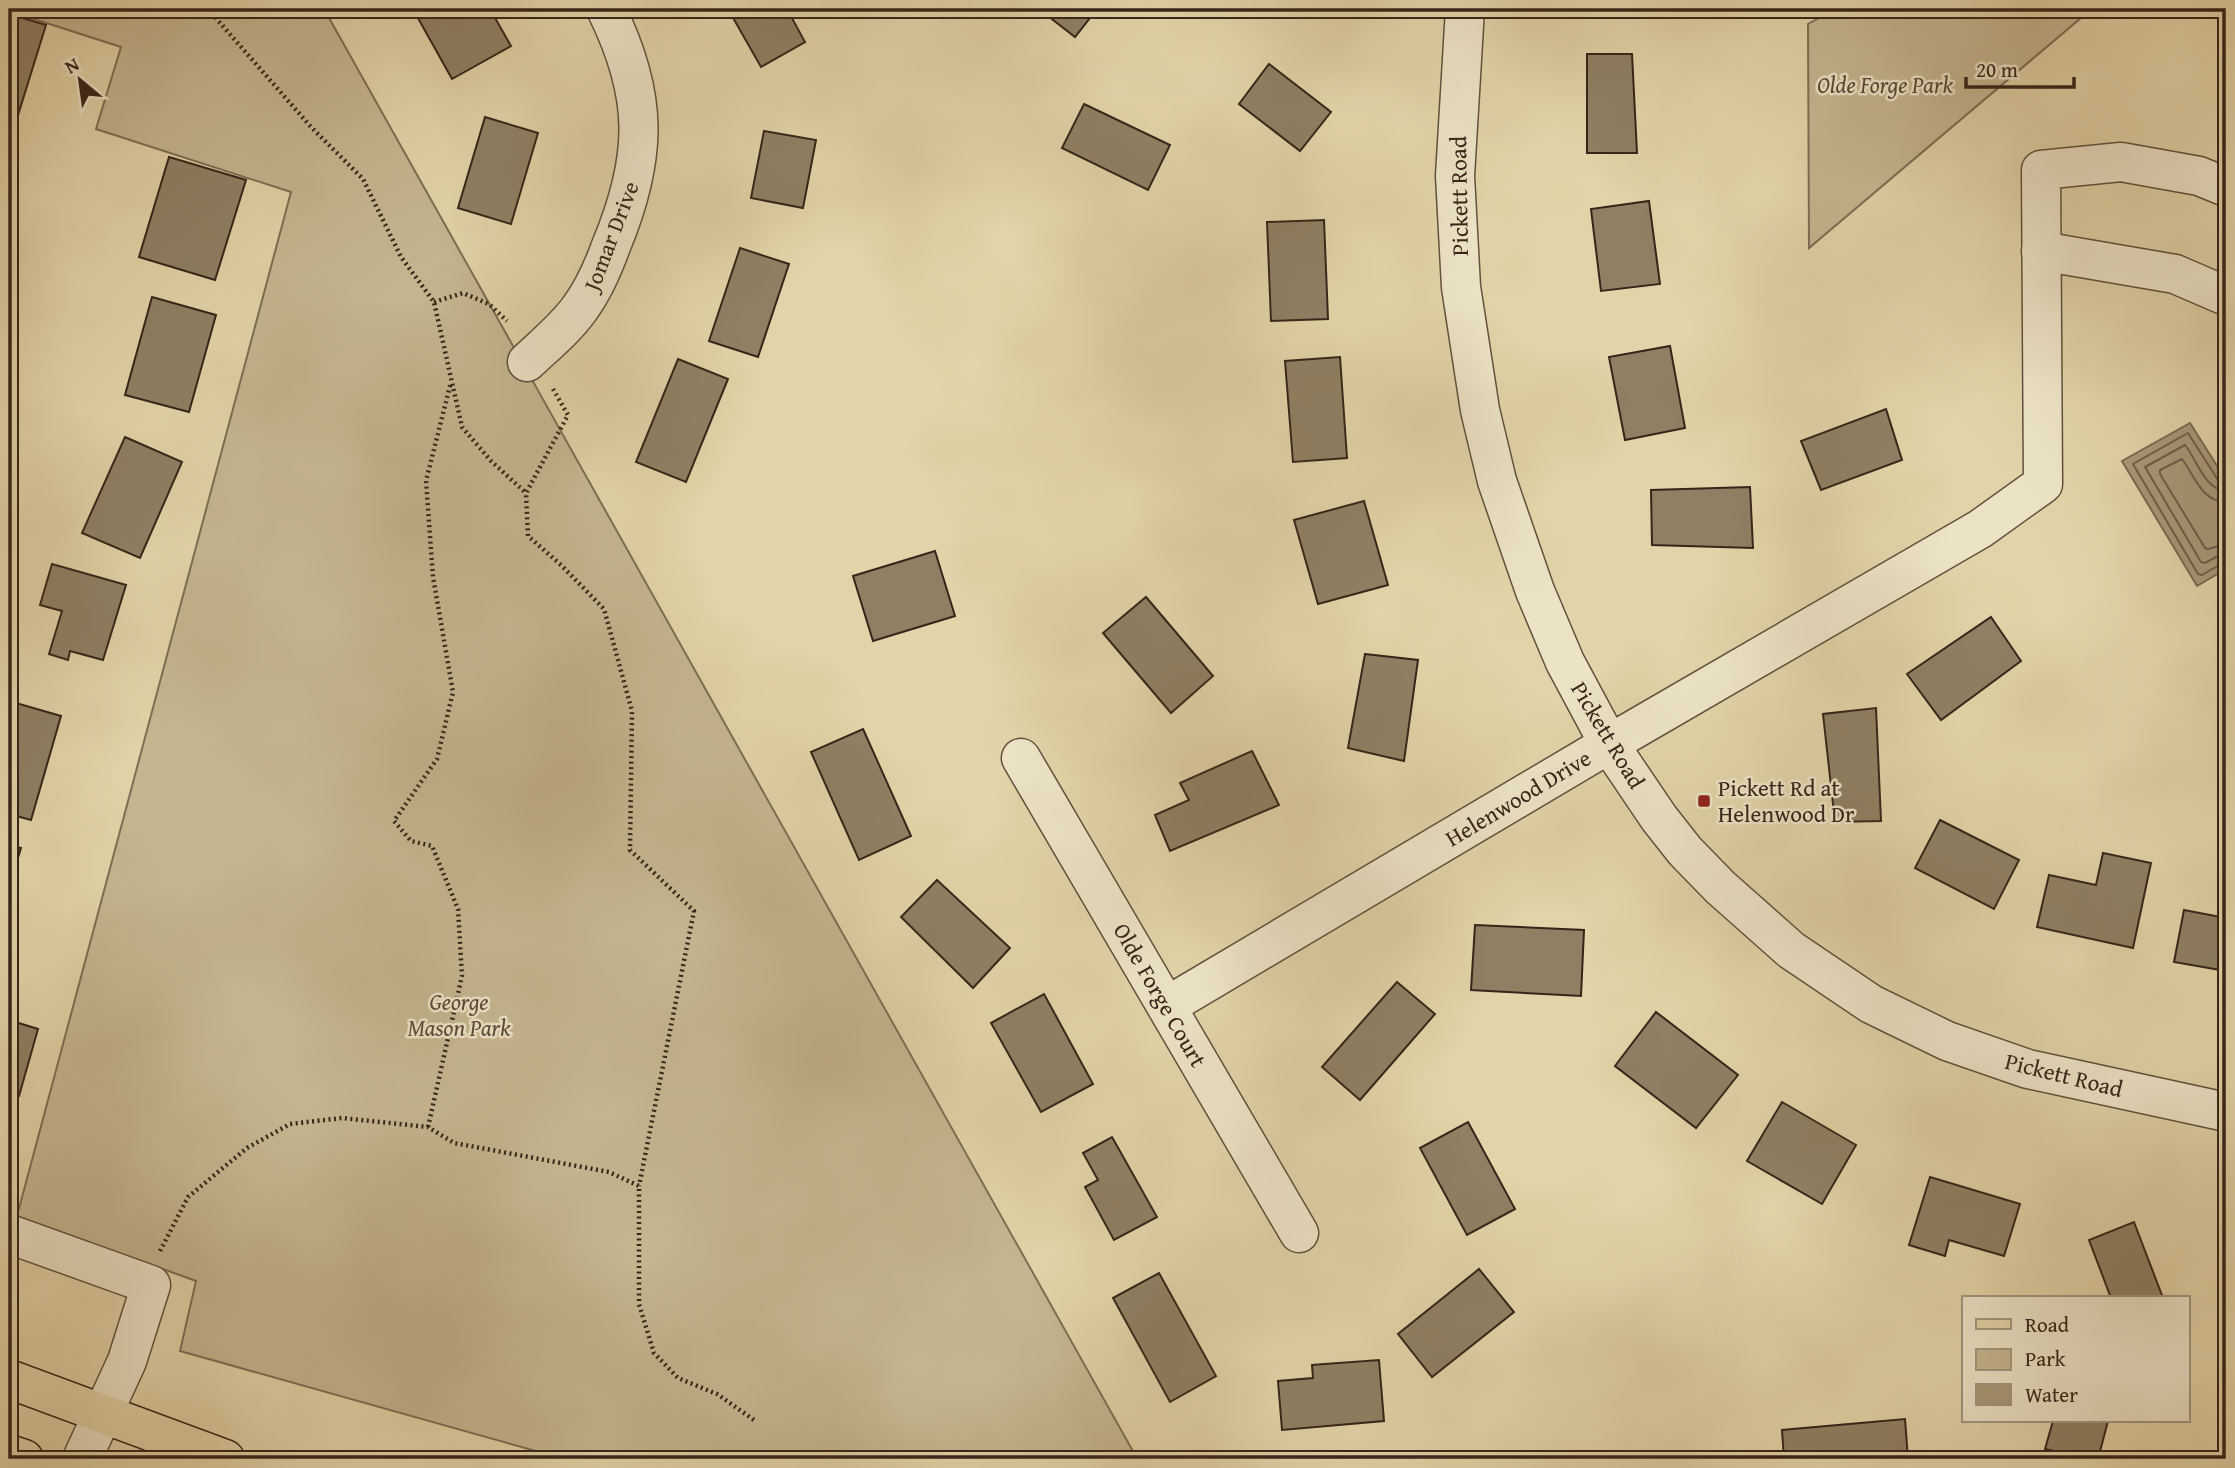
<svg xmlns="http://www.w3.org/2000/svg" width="2235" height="1468" viewBox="0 0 2235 1468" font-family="'Gentium Book Plus',serif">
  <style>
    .green { fill: #c5b690; stroke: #7e6e55; stroke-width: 2 }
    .water { fill: #a89878; stroke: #7a6a52; stroke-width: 2 }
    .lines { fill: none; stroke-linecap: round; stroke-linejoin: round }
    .shore { stroke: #6f5e49; stroke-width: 2 }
    .building { fill: #8f8064; stroke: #36251a; stroke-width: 2 }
    .minor-casing { stroke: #61513e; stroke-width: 41 }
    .major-casing { stroke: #36251a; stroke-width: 41 }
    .path { stroke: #36251a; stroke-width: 4.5; stroke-dasharray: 2 3.5; stroke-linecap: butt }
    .minor { stroke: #ece3c6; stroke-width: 38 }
    .major { stroke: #e2d4a8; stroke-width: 38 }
    .poi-dot { fill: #8f2418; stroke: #ece3c6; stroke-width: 2.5 }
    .labels { text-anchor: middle; stroke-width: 5; stroke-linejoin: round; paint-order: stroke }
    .park-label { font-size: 23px; font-style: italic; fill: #5a4938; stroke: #ece3c6 }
    .street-label { font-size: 23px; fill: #36251a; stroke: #ece3c6 }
    .poi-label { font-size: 23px; fill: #36251a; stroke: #ece3c6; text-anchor: start }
  </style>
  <rect width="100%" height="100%" fill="#e2d4a8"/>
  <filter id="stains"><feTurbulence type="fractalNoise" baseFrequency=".00286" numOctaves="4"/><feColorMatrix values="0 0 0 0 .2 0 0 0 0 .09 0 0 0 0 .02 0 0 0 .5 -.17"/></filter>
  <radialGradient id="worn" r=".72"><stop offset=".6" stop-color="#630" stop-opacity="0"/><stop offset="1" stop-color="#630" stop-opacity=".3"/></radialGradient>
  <g class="green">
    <path d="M9,9H324L1134,1453L1135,1459H564L180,1351L196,1281L17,1216L291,192L96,129L121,47L9,11Z"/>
    <path d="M1835,9H2226V13L2088,12L1809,248L1808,24Z"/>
  </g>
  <path class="water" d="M2190,423L2226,480V569L2197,586L2122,461Z"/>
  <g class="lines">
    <g class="shore">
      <path d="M2226,482L2218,480L2188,433L2133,464L2198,574L2202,575L2221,564H2226"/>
      <path d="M2226,491C2205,490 2197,460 2185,445L2145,467L2201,562L2205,563L2218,556L2226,555"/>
      <path d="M2226,502C2201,501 2195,476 2182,459L2160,470V474L2205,548L2208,549L2226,544"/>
    </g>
  </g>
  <g class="building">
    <path d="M419,9H490L511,46L452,79L414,11Z"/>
    <path d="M728,9H787L805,42L761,67Z"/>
    <path d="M1039,9H1097L1075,37Z"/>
    <path d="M9,14L46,25L14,128L9,127Z"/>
    <path d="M1587,54H1632L1637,153H1587Z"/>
    <path d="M1269,64L1331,112L1300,151L1239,104Z"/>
    <path d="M1084,104L1170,145L1148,190L1062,148Z"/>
    <path d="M485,117L538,133L511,224L458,208Z"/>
    <path d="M764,131L816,140L803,208L751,198Z"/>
    <path d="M169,157L246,180L215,280L139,257Z"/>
    <path d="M1649,201L1660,284L1601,291L1591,209Z"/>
    <path d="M1324,220L1328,319L1271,321L1267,222Z"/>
    <path d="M740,248L789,264L758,357L709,341Z"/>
    <path d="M152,297L216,315L189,412L125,395Z"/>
    <path d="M1670,346L1685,428L1625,440L1609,357Z"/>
    <path d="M1340,357L1347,458L1293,462L1285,361Z"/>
    <path d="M678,359L728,379L686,482L636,462Z"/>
    <path d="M1886,409L1902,460L1821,490L1801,441Z"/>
    <path d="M125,437L182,462L140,558L82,533Z"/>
    <path d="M1750,487L1753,548L1652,545L1651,490Z"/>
    <path d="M1364,501L1388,585L1318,604L1294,520Z"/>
    <path d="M935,551L955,616L873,641L853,576Z"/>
    <path d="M52,564L126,585L103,660L70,651L68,660L49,654L62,611L40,605Z"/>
    <path d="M1146,597L1213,676L1171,713L1103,633Z"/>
    <path d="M1991,617L2021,661L1941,720L1907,674Z"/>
    <path d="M1365,654L1418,660L1404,761L1348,748Z"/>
    <path d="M9,701L61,716L31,820L9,814Z"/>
    <path d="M1876,708L1881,821L1835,822L1823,714Z"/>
    <path d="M863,729L911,836L859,860L811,752Z"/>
    <path d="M1252,751L1279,805L1170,851L1155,815L1189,800L1180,783Z"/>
    <path d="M1940,820L2019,860L1994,909L1915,868Z"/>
    <path d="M9,845L21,848L9,887Z"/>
    <path d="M2103,853L2151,863L2133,948L2037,927L2049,875L2096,885Z"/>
    <path d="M937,880L1010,948L973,988L901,917Z"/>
    <path d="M2184,910L2226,918V971L2174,962Z"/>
    <path d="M1475,925L1584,930L1581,996L1471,990Z"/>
    <path d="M1397,982L1435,1014L1360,1100L1322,1067Z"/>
    <path d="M1044,994L1093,1084L1041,1112L991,1023Z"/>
    <path d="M1656,1012L1738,1075L1696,1128L1615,1066Z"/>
    <path d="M9,1020L38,1029L19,1096L9,1093Z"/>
    <path d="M1782,1102L1856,1145L1822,1204L1747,1161Z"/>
    <path d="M1468,1122L1515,1209L1467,1235L1420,1148Z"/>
    <path d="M1112,1137L1157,1217L1114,1240L1085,1187L1098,1180L1083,1153Z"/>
    <path d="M1930,1177L2020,1204L2004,1256L1949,1240L1945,1256L1909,1245Z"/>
    <path d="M2134,1222L2163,1298H2111L2089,1240Z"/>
    <path d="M1479,1269L1514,1312L1432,1377L1398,1334Z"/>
    <path d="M1159,1273L1216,1376L1170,1402L1113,1298Z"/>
    <path d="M1379,1360L1384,1421L1282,1430L1278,1381L1313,1378L1312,1365Z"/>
    <path d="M1905,1419L1908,1459H1784L1782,1430Z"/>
    <path d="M2053,1421H2108L2098,1459H2089L2045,1449Z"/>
  </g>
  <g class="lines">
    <defs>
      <g id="minor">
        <path d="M1465,9L1455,176L1461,287L1480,410L1497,481L1535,591L1565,662L1609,744L1659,818L1685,851L1720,887L1791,950L1871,1004L1947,1041L2028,1069L2226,1112"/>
        <path d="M2041,251L2175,274L2226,296"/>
        <path d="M527,362C545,345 566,328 580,308C594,289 603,268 611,246C648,157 649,96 606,9"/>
        <path d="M1021,758L1299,1233"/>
        <path d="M1167,1006L1609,744L1980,529L2043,484L2041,170L2121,162L2199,176L2226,187"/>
        <path d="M9,1234L151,1285L127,1361L82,1459"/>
      </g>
      <g id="major">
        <path d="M9,1379L225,1459"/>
        <path d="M9,1454L24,1459"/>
      </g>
    </defs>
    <use href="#minor" class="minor-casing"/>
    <use href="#major" class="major-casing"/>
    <g class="path">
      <path d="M208,9L311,127L363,179L401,257L434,302L462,427L491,461L526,493"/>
      <path d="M434,302L463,293L489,304L507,321"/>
      <path d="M553,389L568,415L526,493L528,536L561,565L604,609L632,711L630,850L694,911L639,1186"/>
      <path d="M428,1127L462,976L458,909L432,846L411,841L394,821L437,759L453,692L433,577L426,481L451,382"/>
      <path d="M160,1251L188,1197L247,1148L290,1124L342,1118L428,1127L454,1143L609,1172L639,1186V1304L654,1353L678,1378L717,1394L754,1420"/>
    </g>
    <use href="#minor" class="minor"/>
    <use href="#major" class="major"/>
  </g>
  <rect class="poi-dot" x="1697" y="794" width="14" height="14" rx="3.5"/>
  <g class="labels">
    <g class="park-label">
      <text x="1885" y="93">Olde Forge Park</text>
      <text x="459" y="1010">George<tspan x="459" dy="26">Mason Park</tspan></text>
    </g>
    <g class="street-label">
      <text transform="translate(1459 196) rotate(-91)" y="8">Pickett Road</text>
      <text transform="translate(611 236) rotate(-69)" y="8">Jomar Drive</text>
      <text transform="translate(1608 735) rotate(59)" y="8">Pickett Road</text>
      <text transform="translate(1518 798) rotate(-31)" y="8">Helenwood Drive</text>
      <text transform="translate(1160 995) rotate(60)" y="8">Olde Forge Court</text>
      <text transform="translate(2064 1075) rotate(14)" y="8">Pickett Road</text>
    </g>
    <g class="poi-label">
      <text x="1718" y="796">Pickett Rd at<tspan x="1718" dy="26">Helenwood Dr</tspan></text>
    </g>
  </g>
  <rect width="2235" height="1468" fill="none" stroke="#e2d4a8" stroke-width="35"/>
  <rect x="10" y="10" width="2214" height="1447" fill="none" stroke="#36251a" stroke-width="3.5"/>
  <rect x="18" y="18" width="2200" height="1433" fill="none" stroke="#36251a" stroke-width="2"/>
  <rect x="1962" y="1296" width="228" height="126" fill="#ece3c6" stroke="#a39781" stroke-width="2"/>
  <rect x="1976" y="1319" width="35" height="10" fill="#e2d4a8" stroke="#a39781" stroke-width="2"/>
  <text x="2025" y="1332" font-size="21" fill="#36251a">Road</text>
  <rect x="1976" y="1349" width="35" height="21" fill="#c5b690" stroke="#a39781" stroke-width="2"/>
  <text x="2025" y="1366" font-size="21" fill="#36251a">Park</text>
  <rect x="1976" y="1384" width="35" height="21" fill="#a89878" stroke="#a39781" stroke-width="2"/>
  <text x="2025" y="1402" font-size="21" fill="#36251a">Water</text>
  <g transform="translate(80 80) rotate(331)" stroke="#ece3c6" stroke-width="5" paint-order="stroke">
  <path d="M0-5L12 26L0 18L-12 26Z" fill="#36251a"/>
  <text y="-10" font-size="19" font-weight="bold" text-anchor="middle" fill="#36251a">N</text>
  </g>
  <path d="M1966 77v10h108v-10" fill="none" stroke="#36251a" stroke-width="3.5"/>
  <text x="1976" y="77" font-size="21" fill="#36251a" stroke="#ece3c6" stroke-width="5" paint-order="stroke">20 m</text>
  <rect width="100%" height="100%" filter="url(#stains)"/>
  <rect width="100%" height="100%" fill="url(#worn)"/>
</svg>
